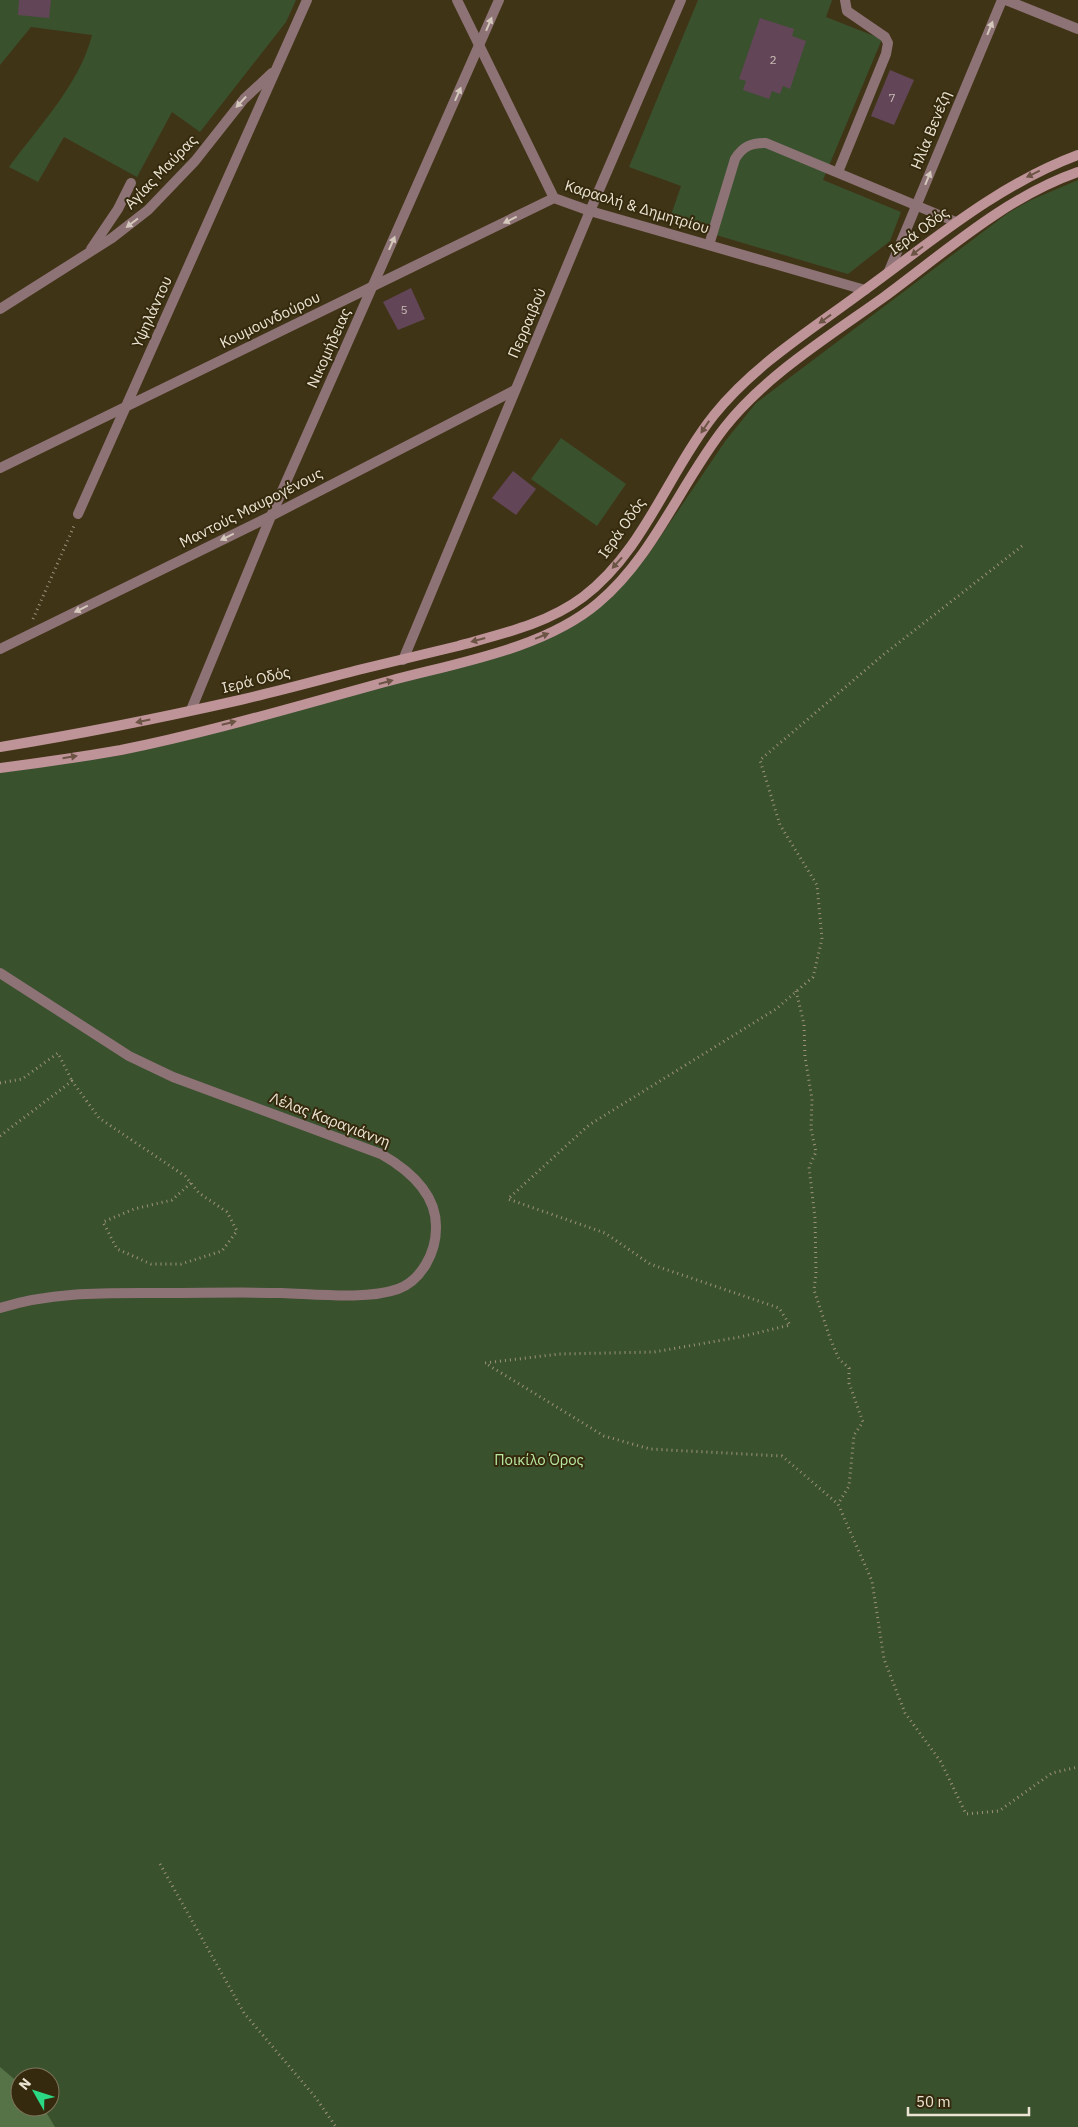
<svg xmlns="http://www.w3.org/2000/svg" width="1078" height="2127" viewBox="0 0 1078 2127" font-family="'IBM Plex Sans',sans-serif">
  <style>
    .green { fill: #3a512e; fill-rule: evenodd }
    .forest { fill: #557346 }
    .building { fill: #624657 }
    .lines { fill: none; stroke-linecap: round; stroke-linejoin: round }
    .path { stroke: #9c927c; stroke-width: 3; stroke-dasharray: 1 4; stroke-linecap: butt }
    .minor { stroke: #8e7376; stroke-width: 10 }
    .tertiary { stroke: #8e7376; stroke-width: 10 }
    .secondary { stroke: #bf9499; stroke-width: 10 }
    .oneway { fill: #d4c8bc }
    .oneway2 { fill: #6c5445 }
    .labels { text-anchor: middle; stroke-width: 4; stroke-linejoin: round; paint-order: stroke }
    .number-label { font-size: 12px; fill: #cabdb5 }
    .street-label { font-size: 15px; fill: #ece5d4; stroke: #352a0d }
    .park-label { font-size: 15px; fill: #b7e69f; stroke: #352a0d }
  </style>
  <rect width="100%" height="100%" fill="#403417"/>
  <g class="green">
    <path d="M0,0H296L286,22L200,132L172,112L137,177L64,137L38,182L9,167C38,127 80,84 92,35L31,27L0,65Z"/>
    <path d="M698,0H832L826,17L882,39L823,180L901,212L890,241L848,274L669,221L681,186L629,167Z"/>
    <path d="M1078,180V2127H0V773L122,755L504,654L619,589L646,558L726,440L756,403L1008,213L1031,200ZM20,2077H50V2107H20Z"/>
    <path d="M561,438L626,484L597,526L531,479Z"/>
  </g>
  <path class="forest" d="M0,2067L20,2084V2107H43L55,2127H0Z"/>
  <g class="building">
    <path d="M19,0H51L49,18L18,15Z"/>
    <path d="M760,18L794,29L792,36L806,41L790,89L783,86L780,94L772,91L769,99L743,90L746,81L739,79Z"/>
    <path d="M890,70L914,80L894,125L871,116Z"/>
    <path d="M411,288L425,319L398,330L383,302Z"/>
    <path d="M513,471L536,489L516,515L492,498Z"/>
  </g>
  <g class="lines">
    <g class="path">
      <path d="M1022,546L883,655L760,760L780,825L817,885L822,939L813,977L776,1009L589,1125L508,1199L605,1233L650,1264L779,1308L790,1325L740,1337L654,1352L559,1354L485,1363L604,1436L650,1449L782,1456L838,1504L872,1581L884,1659L905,1713L941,1762L966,1814L999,1811L1052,1773L1078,1767"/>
      <path d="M33,619L74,526"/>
      <path d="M796,991L804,1024L805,1057L812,1099L811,1129L816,1152L809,1167L815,1218L816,1274L814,1290L831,1341L839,1359L849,1368V1383L863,1422L854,1435L849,1486L838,1504"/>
      <path d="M0,1083L22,1079L58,1053L72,1081"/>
      <path d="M0,1136L72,1081L99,1118L185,1176L199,1193L227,1212L237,1231L222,1251L181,1264H151L117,1249L103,1222L134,1209L172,1200L191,1183"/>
      <path d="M160,1864L244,2013L316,2098L336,2127"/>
    </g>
    <g class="minor">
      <path d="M457,0L554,198L590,211L865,290"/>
      <path d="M1006,0L1078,29"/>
      <path d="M838,172L886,54L888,43L885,37L847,11L845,0"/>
      <path d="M709,245L735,159C743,146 751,143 766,143L956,222"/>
      <path d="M91,249L118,209L131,183"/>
      <path d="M889,271L1002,0"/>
      <path d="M0,309L112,238L148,210L195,161L244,99L272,73"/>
      <path d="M0,468L554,198"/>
      <path d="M78,514L307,0"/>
      <path d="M0,649L271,516L515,390"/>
      <path d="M191,710L271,516L499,0"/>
    </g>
    <g class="tertiary">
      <path d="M403,660L590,211L681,0"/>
      <path d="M0,973L129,1056L173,1077L381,1154C409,1170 437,1193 436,1228C436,1252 422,1280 398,1289C367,1300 315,1294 282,1293C243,1292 204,1293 165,1293C109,1293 53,1291 0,1308"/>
    </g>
    <g class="secondary">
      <path d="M0,747C80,734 160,718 240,700C279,691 319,680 358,670C392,662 425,654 458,646C501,634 547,624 583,597C644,551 668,473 714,415C754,365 811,330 862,292C931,242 997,185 1078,155"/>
      <path d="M0,768C40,763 81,757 121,750C211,732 300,705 389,681C456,663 544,649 598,603C654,556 680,484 725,427C766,375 831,335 884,297C945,252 1006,197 1078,172"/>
    </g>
  </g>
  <defs><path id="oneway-solid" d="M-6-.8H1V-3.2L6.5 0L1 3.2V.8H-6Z" transform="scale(1.25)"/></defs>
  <g class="oneway">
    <use href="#oneway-solid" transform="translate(489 24) rotate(-67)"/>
    <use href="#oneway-solid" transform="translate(990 28) rotate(-68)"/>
    <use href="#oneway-solid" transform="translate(458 94) rotate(-66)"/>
    <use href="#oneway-solid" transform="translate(241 102) rotate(133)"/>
    <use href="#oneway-solid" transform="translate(928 178) rotate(-68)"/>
    <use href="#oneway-solid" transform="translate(510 220) rotate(154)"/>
    <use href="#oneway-solid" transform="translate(132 223) rotate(143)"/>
    <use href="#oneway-solid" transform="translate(392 243) rotate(-66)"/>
    <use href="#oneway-solid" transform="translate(227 537) rotate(154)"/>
    <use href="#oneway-solid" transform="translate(81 609) rotate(154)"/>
  </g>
  <g class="oneway2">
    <use href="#oneway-solid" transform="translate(1033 174) rotate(154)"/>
    <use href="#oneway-solid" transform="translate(917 251) rotate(143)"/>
    <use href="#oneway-solid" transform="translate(825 319) rotate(144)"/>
    <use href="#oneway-solid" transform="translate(705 427) rotate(124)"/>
    <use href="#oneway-solid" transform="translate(617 563) rotate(132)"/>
    <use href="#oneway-solid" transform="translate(542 636) rotate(-22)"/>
    <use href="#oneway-solid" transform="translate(478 640) rotate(165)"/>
    <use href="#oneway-solid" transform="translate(386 682) rotate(-15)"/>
    <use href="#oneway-solid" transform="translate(143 721) rotate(168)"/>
    <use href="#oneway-solid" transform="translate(229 723) rotate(-14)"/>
    <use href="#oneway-solid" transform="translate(70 757) rotate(-9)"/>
  </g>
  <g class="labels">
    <g class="number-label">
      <text x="773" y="64">2</text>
      <text x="892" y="102">7</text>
      <text x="404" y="314">5</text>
    </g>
    <g class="street-label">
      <text transform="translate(931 130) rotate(-68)" y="5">Ηλία Βενέζη</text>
      <text transform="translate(161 172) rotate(-46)" y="5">Αγίας Μαύρας</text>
      <text transform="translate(637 207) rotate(17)" y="5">Καραολή &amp; Δημητρίου</text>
      <text transform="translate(919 231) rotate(-36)" y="5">Ιερά Οδός</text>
      <text transform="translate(152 312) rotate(-66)" y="5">Υψηλάντου</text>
      <text transform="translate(270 320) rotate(-26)" y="5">Κουμουνδούρου</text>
      <text transform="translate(527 323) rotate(-67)" y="5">Περραιβού</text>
      <text transform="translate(329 348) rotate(-66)" y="5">Νικομήδειας</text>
      <text transform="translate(251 508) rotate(-27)" y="5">Μαντούς Μαυρογένους</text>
      <text transform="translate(622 528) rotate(-55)" y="5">Ιερά Οδός</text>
      <text transform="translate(256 680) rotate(-14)" y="5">Ιερά Οδός</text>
      <text transform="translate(330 1120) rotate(21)" y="5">Λέλας Καραγιάννη</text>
    </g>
    <g class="park-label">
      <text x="539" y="1465">Ποικίλο Όρος</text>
    </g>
  </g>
  <g transform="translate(35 2092) rotate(309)"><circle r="24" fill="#352a0d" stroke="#7e755d"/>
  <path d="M0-4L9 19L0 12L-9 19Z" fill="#2bd884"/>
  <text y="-8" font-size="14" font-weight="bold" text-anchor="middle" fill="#ece5d4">N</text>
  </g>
  <path d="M908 2107v8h121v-8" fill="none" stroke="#ece5d4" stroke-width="2.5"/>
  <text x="916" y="2107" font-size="15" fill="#ece5d4" stroke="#352a0d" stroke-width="4" paint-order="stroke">50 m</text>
</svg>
